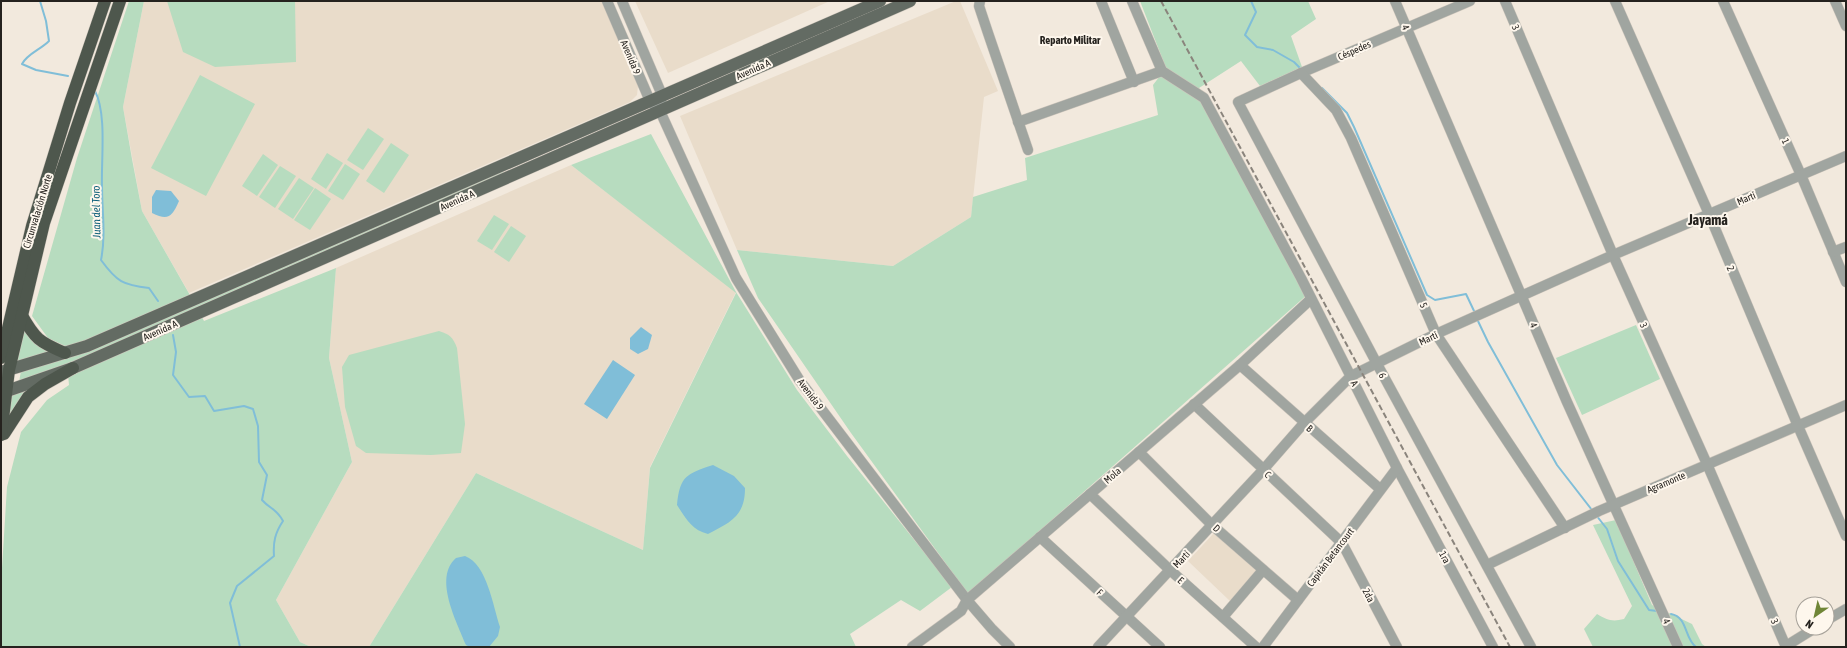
<svg xmlns="http://www.w3.org/2000/svg" width="1847" height="648" viewBox="0 0 1847 648" font-family="'Asap Condensed',sans-serif">
  <style>
    .built { fill: #e9dcca }
    .green { fill: #b7dcbf }
    .water { fill: #80bed8 }
    .lines { fill: none; stroke-linecap: round; stroke-linejoin: round }
    .stream { stroke: #80bed8; stroke-width: 2 }
    .minor-casing { stroke: #cdc5bb; stroke-width: 11 }
    .major-casing { stroke: #cdc5bb; stroke-width: 13 }
    .highway-casing { stroke: #cdc5bb; stroke-width: 13 }
    .minor { stroke: #a0a5a0; stroke-width: 10 }
    .major { stroke: #636b63; stroke-width: 12 }
    .highway { stroke: #4e574d; stroke-width: 12 }
    .rail { stroke: #8a847c; stroke-width: 2; stroke-dasharray: 6 3; stroke-linecap: butt }
    .labels { text-anchor: middle; stroke-width: 4; stroke-linejoin: round; paint-order: stroke }
    .street-label { font-size: 10px; fill: #25221e; stroke: #fef7ed }
    .neighbourhood-label { font-size: 11px; font-weight: bold; fill: #25221e; stroke: #fef7ed }
    .water-label { font-size: 11px; font-style: italic; fill: #0c5e79; stroke: #fef7ed }
    .district-label { font-size: 14px; font-weight: bold; fill: #25221e; stroke: #fef7ed }
  </style>
  <rect width="100%" height="100%" fill="#f2e9dd"/>
  <g class="built">
    <path d="M144,1H602L638,86L637,95L630,102L189,293L142,211L123,107Z"/>
    <path d="M635,1H830L668,73Z"/>
    <path d="M956,1H960L998,91L984,97L971,217L893,266L737,250L680,116Z"/>
    <path d="M571,165L736,292L650,467L643,550L476,473L369,647H311L300,642L276,600L352,462L329,358L336,268Z"/>
    <path d="M1214,533L1257,570L1230,601L1188,561Z"/>
  </g>
  <g class="green">
    <path d="M129,1H144L123,107L132,159L142,211L195,304L503,171V173L197,307L204,321L336,268L329,358L352,462L276,600L300,642L311,647H1V584L7,487L21,432L47,400L69,385L67,364L19,382L21,371L66,356L65,346L48,338L32,316L77,158Z"/>
    <path d="M167,1H295L296,62L215,67L183,52Z"/>
    <path d="M1140,1H1308L1316,19L1291,36L1302,67L1260,86L1241,61L1199,88L1308,294L968,594L851,433L758,298L737,250L893,266L971,217L973,197L1027,180L1025,158L1158,115L1153,85L1166,68Z"/>
    <path d="M200,75L255,104L206,196L151,168Z"/>
    <path d="M368,128L384,139L363,170L347,160Z"/>
    <path d="M651,134L736,292L797,390L847,456L952,587L920,611L901,600L850,634L856,647H369L476,473L643,550L650,468L736,293L571,165Z"/>
    <path d="M391,143L409,155L384,193L366,181Z"/>
    <path d="M327,153L343,163L326,189L311,179Z"/>
    <path d="M263,154L278,165L257,196L242,186Z"/>
    <path d="M345,164L360,174L343,200L328,191Z"/>
    <path d="M280,166L296,176L275,208L259,197Z"/>
    <path d="M299,178L314,188L293,219L278,209Z"/>
    <path d="M315,188L331,199L310,230L294,220Z"/>
    <path d="M494,215L509,224L492,250L477,241Z"/>
    <path d="M511,226L526,236L509,262L494,252Z"/>
    <path d="M1636,325L1660,379L1582,415L1556,358Z"/>
    <path d="M25,329L49,352L17,362Z"/>
    <path d="M439,331C449,334 453,337 457,348L465,424L461,453L431,455L366,453L356,446L345,407L342,367L349,355Z"/>
    <path d="M38,383L9,416L12,394Z"/>
    <path d="M1616,520L1652,605L1692,624L1702,644L1706,647H1593L1584,629L1597,614C1607,620 1612,622 1624,619L1632,606L1593,525Z"/>
  </g>
  <g class="water">
    <path d="M156,190L171,191L179,201C172,217 168,221 152,213V197Z"/>
    <path d="M641,327L652,335L648,349L638,354L630,349V338Z"/>
    <path d="M613,360L635,375L607,419L584,404Z"/>
    <path d="M713,465L734,476L745,488C745,516 731,522 708,534C692,530 686,519 677,505C680,476 686,474 713,465Z"/>
    <path d="M465,556C487,564 493,606 500,627L498,636L489,647H470L466,645C457,622 433,578 456,558Z"/>
  </g>
  <g class="lines">
    <g class="stream">
      <path d="M40,1L46,21L49,41C40,50 27,54 22,64L36,70L68,76"/>
      <path d="M1251,1L1256,12L1245,35L1257,47L1273,50L1294,62L1301,69"/>
      <path d="M1322,88L1347,113L1354,127L1427,295L1435,300L1466,294L1475,313"/>
      <path d="M95,91C107,114 101,160 102,186C102,211 106,235 101,260C117,282 123,285 149,288L158,301"/>
      <path d="M1477,319L1488,342L1557,465L1592,510"/>
      <path d="M173,335L176,352L173,375L189,397L205,396L214,411L244,406L253,409L258,426L259,462L267,475L262,500C271,510 276,508 283,521C275,533 273,542 274,556L237,586L230,603L240,647"/>
      <path d="M1596,515L1607,529L1618,561L1649,610L1657,611"/>
      <path d="M1671,614C1688,617 1684,638 1696,647"/>
    </g>
    <defs>
      <g id="minor">
        <path d="M607,1L650,101L660,111L736,278L800,381L967,600L992,629L1010,647"/>
        <path d="M622,1L662,95L661,103"/>
        <path d="M980,1L979,6L988,33L1028,150"/>
        <path d="M1101,1L1134,82"/>
        <path d="M1132,1L1162,71L1204,98L1301,278L1397,468L1493,647"/>
        <path d="M1395,1L1567,402L1678,647"/>
        <path d="M1470,1L1301,73L1238,102L1376,362L1531,647"/>
        <path d="M1505,1L1613,255L1707,464L1786,647"/>
        <path d="M1615,1L1709,214L1798,426L1846,536"/>
        <path d="M1723,1L1801,175L1846,282"/>
        <path d="M1835,1L1846,26"/>
        <path d="M1301,73L1336,110L1351,138L1436,334L1565,528"/>
        <path d="M1018,122L1162,71"/>
        <path d="M1833,252L1846,247"/>
        <path d="M1240,365L1380,489"/>
        <path d="M1194,404L1342,543L1397,647"/>
        <path d="M1139,452L1212,525L1298,600"/>
        <path d="M1090,494L1170,570L1256,647"/>
        <path d="M1040,537L1160,647"/>
        <path d="M1487,565L1599,511L1846,405"/>
        <path d="M1223,617L1263,570"/>
        <path d="M1827,620L1846,609"/>
        <path d="M1786,646L1815,628"/>
        <path d="M912,647L961,611L967,600L1240,365L1311,299"/>
        <path d="M1098,647L1263,470L1304,423L1351,376L1436,334L1613,255L1846,156"/>
        <path d="M1263,647L1397,468"/>
      </g>
      <g id="major">
        <path d="M1,372L87,346L880,1"/>
        <path d="M1,393L73,368L910,1"/>
      </g>
      <g id="highway">
        <path d="M21,314C35,339 39,342 65,353"/>
        <path d="M1,358L32,226L70,103L105,1"/>
        <path d="M4,434L28,397L45,384L73,368"/>
        <path d="M1,435L9,370L44,223L120,1"/>
      </g>
    </defs>
    <use href="#minor" class="minor-casing"/>
    <use href="#major" class="major-casing"/>
    <use href="#highway" class="highway-casing"/>
    <use href="#minor" class="minor"/>
    <use href="#major" class="major"/>
    <use href="#highway" class="highway"/>
    <path class="rail" d="M1161,1L1510,647"/>
  </g>
  <g class="labels">
    <g class="street-label">
      <text transform="translate(1406 27) rotate(67)" y="4">4</text>
      <text transform="translate(1516 27) rotate(67)" y="4">3</text>
      <text transform="translate(1354 50) rotate(-24)" y="4">Céspedes</text>
      <text transform="translate(631 57) rotate(67)" y="4">Avenida 9</text>
      <text transform="translate(753 69) rotate(-24)" y="4">Avenida A</text>
      <text transform="translate(1786 141) rotate(66)" y="4">1</text>
      <text transform="translate(1746 198) rotate(-23)" y="4">Martí</text>
      <text transform="translate(457 200) rotate(-24)" y="4">Avenida A</text>
      <text transform="translate(37 211) rotate(-73)" y="4">Circunvalación Norte</text>
      <text transform="translate(1731 268) rotate(67)" y="4">2</text>
      <text transform="translate(1424 305) rotate(66)" y="4">5</text>
      <text transform="translate(1534 325) rotate(68)" y="4">4</text>
      <text transform="translate(1644 325) rotate(66)" y="4">3</text>
      <text transform="translate(160 330) rotate(-24)" y="4">Avenida A</text>
      <text transform="translate(1428 338) rotate(-25)" y="4">Martí</text>
      <text transform="translate(1383 375) rotate(61)" y="4">6</text>
      <text transform="translate(1355 383) rotate(63)" y="4">A</text>
      <text transform="translate(811 394) rotate(53)" y="4">Avenida 9</text>
      <text transform="translate(1310 428) rotate(41)" y="4">B</text>
      <text transform="translate(1268 474) rotate(43)" y="4">C</text>
      <text transform="translate(1112 475) rotate(-41)" y="4">Mola</text>
      <text transform="translate(1666 482) rotate(-23)" y="4">Agramonte</text>
      <text transform="translate(1217 528) rotate(42)" y="4">D</text>
      <text transform="translate(1330 557) rotate(-53)" y="4">Capitán Betancourt</text>
      <text transform="translate(1445 557) rotate(62)" y="4">1ra</text>
      <text transform="translate(1181 559) rotate(-47)" y="4">Martí</text>
      <text transform="translate(1181 580) rotate(41)" y="4">E</text>
      <text transform="translate(1100 592) rotate(43)" y="4">F</text>
      <text transform="translate(1369 595) rotate(62)" y="4">2da</text>
      <text transform="translate(1667 621) rotate(66)" y="4">4</text>
      <text transform="translate(1775 621) rotate(67)" y="4">3</text>
    </g>
    <g class="neighbourhood-label">
      <text x="1070" y="44">Reparto Militar</text>
    </g>
    <g class="water-label">
      <text transform="translate(96 212) rotate(-91)" y="4">Juan del Toro</text>
    </g>
    <g class="district-label">
      <text x="1708" y="225">Jayamá</text>
    </g>
  </g>
  <rect width="1847" height="648" fill="none" stroke="#25221e" stroke-width="4"/>
  <g transform="translate(1815 616) rotate(214)"><circle r="19" fill="#fef7ed" stroke="#a7a29a"/>
  <path d="M0-3L7 15L0 10L-7 15Z" fill="#708637"/>
  <text y="-6" font-size="11" font-weight="bold" text-anchor="middle" fill="#25221e">N</text>
  </g>
</svg>
